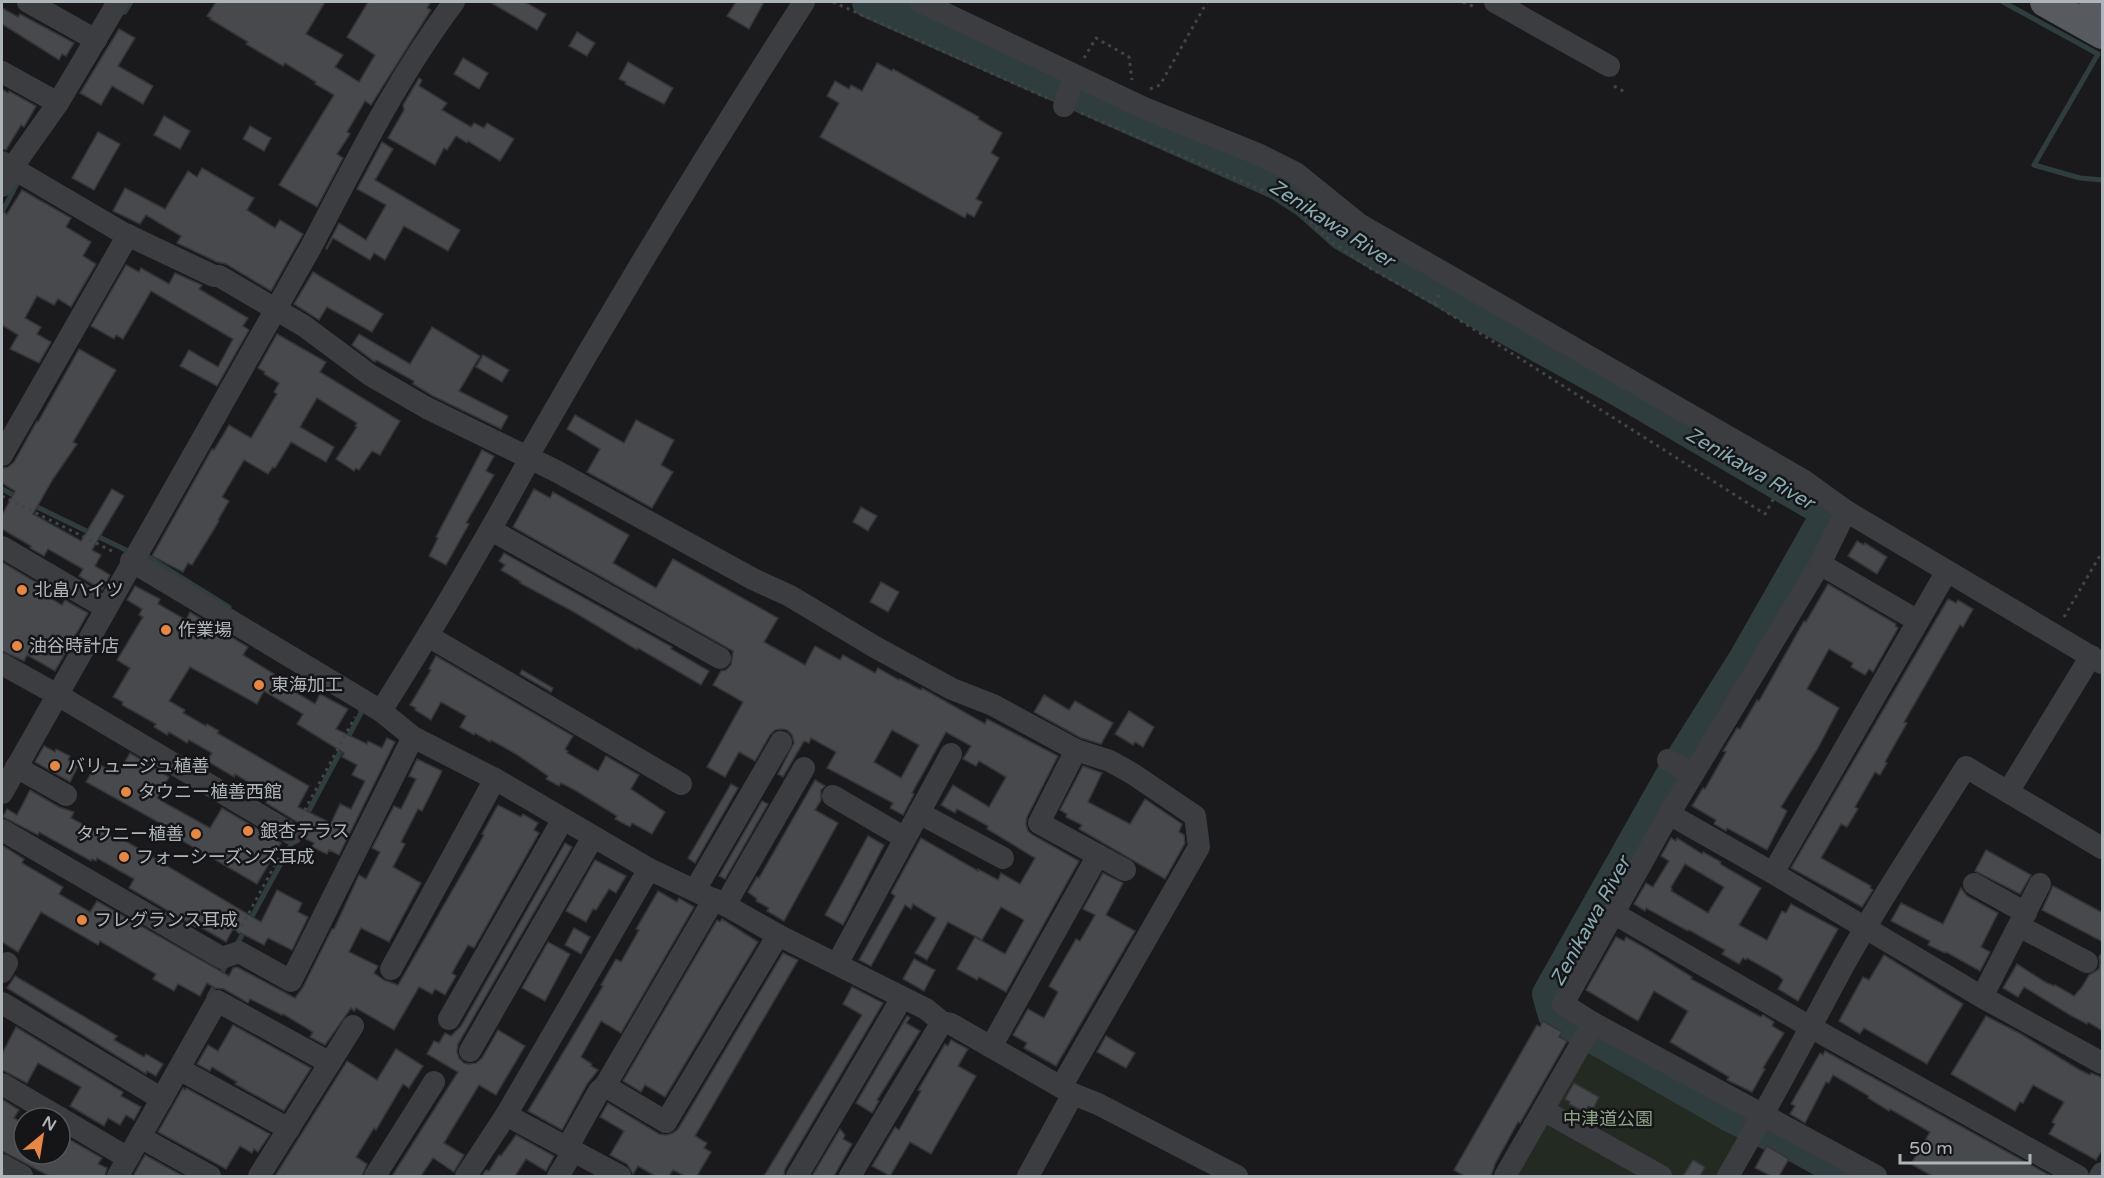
<svg xmlns="http://www.w3.org/2000/svg" width="2104" height="1178" viewBox="0 0 2104 1178" font-family="'Varela Round','Noto Sans JP',sans-serif">
  <style>
    .green { fill: #232a22 }
    .lines { fill: none; stroke-linecap: round; stroke-linejoin: round }
    .stream { stroke: #303d3f; stroke-width: 5 }
    .river { stroke: #303d3f; stroke-width: 32 }
    .building { fill: #47494c; stroke: #343538; stroke-width: 1.5; fill-rule: evenodd }
    .path { stroke: #414548; stroke-width: 3; stroke-dasharray: 3 4.5; stroke-linecap: butt }
    .minor { stroke: #3b3d41; stroke-width: 22 }
    .major { stroke: #575b5f; stroke-width: 30 }
    .poi-dot { fill: #e78746; stroke: #151517; stroke-width: 2 }
    .labels { text-anchor: middle; stroke-width: 5; stroke-linejoin: round; paint-order: stroke }
    .poi-label { font-size: 18px; fill: #adb5ba; stroke: #151517; text-anchor: start }
    .park-label { font-size: 18px; fill: #8ca486; stroke: #151517 }
    .water-label { font-size: 20px; font-style: italic; fill: #87aab3; stroke: #151517 }
  </style>
  <rect width="100%" height="100%" fill="#1a1a1c"/>
  <path class="green" d="M1586,1042L1744,1131L1718,1176H1510Z"/>
  <g class="lines">
    <g class="stream">
      <path d="M2003,2L2098,54L2034,165L2080,178L2102,180"/>
      <path d="M125,12L131,2"/>
      <path d="M2,212L19,180"/>
      <path d="M2,489L19,498"/>
      <path d="M33,505L132,553"/>
      <path d="M141,555L147,556L229,607"/>
      <path d="M297,833L361,713L359,705"/>
      <path d="M236,946L293,841"/>
      <path d="M209,996L226,965"/>
    </g>
    <path class="river" d="M868,2L1280,185L1306,202L1343,235L1482,315L1616,389L1823,510V521L1745,658L1672,774L1548,994L1554,1015L1732,1117L1800,1149L1849,1176"/>
  </g>
  <g class="building">
    <path d="M216,2H325L306,34L343,55L335,67L359,82L375,55L347,37L368,2H431L427,8L431,10L371,105L365,101L347,132L350,134L337,154L343,158L317,207L279,185L334,95L315,84L316,82L285,63L283,66L246,44L248,42L210,19L211,18L207,16Z"/>
    <path d="M490,2H525L546,14L537,30Z"/>
    <path d="M736,2H764L749,29L727,16Z"/>
    <path d="M2,8L18,17L20,14L74,43L66,56L62,54L59,60L2,24Z"/>
    <path d="M119,29L135,38L118,66L153,86L143,104L112,86L101,105L80,93Z"/>
    <path d="M577,32L595,43L587,56L569,46Z"/>
    <path d="M463,58L488,73L479,89L454,74Z"/>
    <path d="M628,62L673,88L664,104L625,84L626,82L619,79Z"/>
    <path d="M877,63L892,71L893,69L979,117L978,119L1002,133L991,153L999,158L976,199L982,202L974,217L967,213L965,218L820,137L839,103L827,96L835,81L849,89L851,85L862,91Z"/>
    <path d="M419,78L422,80L419,86L447,103L442,110L471,127L474,123L484,128L487,123L514,139L500,161L468,141L467,143L456,136L447,150L444,148L435,165L388,138L404,110L403,105Z"/>
    <path d="M2,89L8,93L9,91L36,106L24,127L21,125L6,150L2,149Z"/>
    <path d="M164,116L190,131L180,149L154,135Z"/>
    <path d="M250,126L271,138L264,151L243,139Z"/>
    <path d="M98,132L120,144L94,190L72,178Z"/>
    <path d="M382,142L393,149L375,180L460,230L448,251L404,226L385,260L374,253L370,260L333,238L327,249L326,248L339,223L366,240L386,205L357,189Z"/>
    <path d="M202,168L254,198L247,210L275,228L280,220L303,234L271,291L226,264L217,262L177,243L181,236L146,215L140,224L113,211L125,188L165,209L188,171L197,177Z"/>
    <path d="M22,190L71,218L66,227L91,242L83,256L96,264L71,307L58,299L54,305L37,296L25,318L41,327L37,334L51,342L39,363L10,349L18,335L2,325V211L7,214Z"/>
    <path d="M126,265L139,272L141,268L169,284L175,273L202,285L199,289L248,318L243,326L249,330L217,386L180,366L189,350L218,367L233,339L151,291L123,339L116,335L114,339L91,326Z"/>
    <path d="M313,272L383,314L372,332L327,307L319,320L294,304Z"/>
    <path d="M432,327L480,356L459,391L508,416L501,429L433,396L413,384L414,381L376,360L375,362L352,345L359,334L410,364Z"/>
    <path d="M277,334L326,362L320,372L400,421L380,455L372,451L359,470L356,468L354,471L336,459L357,427L355,426L357,423L317,398L300,427L334,447L326,462L291,442L275,468L273,467L268,474L244,460L222,497L229,501L218,520L219,521L192,565L188,563L183,572L152,556L212,449L214,450L229,425L251,438L277,394L274,392L279,383L264,374L265,372L258,368Z"/>
    <path d="M79,349L116,370L73,442L77,444L53,479L33,514L81,541L112,489L124,496L92,550L101,555L95,566L110,575L102,590L79,576L83,569L48,549L44,556L30,548L31,546L2,529V515L15,491L2,483V468L8,467L14,462L37,421L38,422Z"/>
    <path d="M483,355L509,370L502,382L476,367Z"/>
    <path d="M575,415L624,443L636,420L674,440L661,465L673,472L652,508L587,472L600,449L567,429Z"/>
    <path d="M482,450L494,456L486,471L494,475L466,523L469,524L446,565L429,556L438,538L436,537Z"/>
    <path d="M534,489L550,498L553,492L629,535L613,563L656,588L673,559L778,618L764,642L805,665L815,646L840,660L843,655L875,673L878,668L899,680L900,679L921,690L922,688L985,724L987,719L1058,756L1027,817L1026,824L1028,831L1033,835L1079,861L1006,992L979,977L977,980L957,969L975,937L1005,954L1024,920L1001,907L982,940L948,922L927,960L915,953L936,918L913,904L911,909L905,905L871,966L859,960L895,896L891,893L921,838L978,871V869L998,880L1001,873L1020,884L1035,858L987,829L988,826L957,809L955,813L941,805L953,785L989,807L1006,777L979,761L976,766L963,759L971,746L946,732L912,793L914,794L903,815L890,808L893,803L827,768L836,752L811,738L809,743L804,741L783,777L778,774L794,743L792,735L787,730L782,729L775,730L770,735L755,761L739,752L725,777L707,767L743,702L713,685L721,671L726,670L731,665L733,651L513,527ZM892,730L919,745L901,778L874,762Z"/>
    <path d="M861,507L877,516L868,531L853,522Z"/>
    <path d="M1857,541L1864,545L1865,543L1887,557L1877,574L1848,556Z"/>
    <path d="M504,553L672,647L671,649L709,671L701,685L638,648L637,650L574,612L520,583L521,582L501,570L505,565L499,561Z"/>
    <path d="M2,562L39,584L36,590L62,605L65,600L88,613L55,671L27,655L24,661L2,651Z"/>
    <path d="M881,582L899,592L888,612L870,602Z"/>
    <path d="M1828,584L1896,624L1895,626L1898,628L1873,672L1869,669L1865,675L1851,667L1853,663L1829,649L1807,689L1839,708L1818,748L1781,807L1787,811L1767,850L1727,828L1726,831L1714,824L1716,820L1692,806L1703,788L1705,789L1726,752L1723,751L1737,728L1740,729L1757,700L1759,701L1804,621L1806,622Z"/>
    <path d="M135,586L160,599L158,604L186,620L190,612L248,647L243,655L274,674L272,678L315,704L320,694L348,709L336,729L367,744L368,741L382,748L387,738L395,742L339,855L329,850L327,854L312,847L314,843L304,838V828L299,823L266,803L270,795L235,774L234,777L207,761L212,753L189,740L187,743L169,732L167,735L154,727L156,724L122,705L123,702L113,697L130,668L117,660L143,617L139,615L142,609L127,600ZM190,667L257,704L264,691L303,714L297,724L344,753L342,757L357,765L352,775L365,781L351,809L340,804L331,823L298,807L309,786L217,733L219,731L207,724L206,726L183,713L185,710L169,701Z"/>
    <path d="M1948,599L1956,603L1958,600L1973,609L1963,627L1960,625L1904,722L1907,723L1885,762L1887,763L1880,775L1875,772L1855,807L1858,809L1847,827L1841,824L1821,858L1871,886L1870,888L1873,890L1862,907L1791,868Z"/>
    <path d="M436,656L573,736L565,749L568,751L567,753L598,771L606,756L639,775L631,789L665,812L652,834L632,823L630,827L615,819L617,816L573,789L561,783L559,786L546,779L548,776L516,754L491,740L490,742L475,733L474,735L460,727L466,716L441,702L431,720L415,710L416,708L410,705L431,670L429,669Z"/>
    <path d="M522,670L553,688L551,692L520,674Z"/>
    <path d="M1044,695L1069,710L1075,701L1113,723L1101,744L1081,738L1034,712Z"/>
    <path d="M1129,711L1154,727L1143,747L1135,742L1133,745L1115,734Z"/>
    <path d="M44,746L55,752L56,749L70,756L68,760L78,766L70,782L35,762Z"/>
    <path d="M130,753L169,777L157,798L165,803L210,828L222,808L281,843L257,884L167,832L169,828L86,782L97,763L117,775Z"/>
    <path d="M417,759L442,771L422,811L418,809L401,842L405,844L393,867L421,883L389,942L361,928L349,952L378,966L374,973L384,980L398,985L484,835L482,834L498,805L521,817L523,814L538,823L534,830L539,833L474,948L468,945L452,973L456,976L445,995L435,989L432,994L419,987L394,1030L356,1008L354,1011L351,1008L325,1045L310,1037L313,1032L283,1014L282,1015L250,999L248,1003L224,989L215,988L207,983L200,996L178,984L174,991L153,979L156,974L100,941L98,945L41,912L18,952L2,942V845L24,859L22,863L63,887L59,894L90,912L97,901L229,976L233,968L237,967L295,998L303,987L332,929H334L359,875L366,879L380,852L372,848L394,806L401,809L416,779L409,776Z"/>
    <path d="M1083,766L1102,773L1088,802L1130,824L1145,799L1182,824L1179,832L1184,835L1185,843L1165,879L1079,829L1082,825L1066,817L1067,814L1060,810Z"/>
    <path d="M815,780L825,786L821,790V800L815,810L838,823L784,921L767,911L769,908L756,901L757,899L748,892L757,877L759,878Z"/>
    <path d="M731,784L738,788L695,863L688,858Z"/>
    <path d="M30,790L59,807L74,812L71,818L95,831L97,828L117,840L119,837L261,922L277,890L302,903L298,912L308,917L292,950L268,938L264,945L233,929L226,942L197,925L196,927L129,888L134,879L97,858L96,861L92,859L91,861L39,832L38,835L3,817L7,809L17,815Z"/>
    <path d="M762,801L768,804L725,879L719,876Z"/>
    <path d="M868,836L884,845L843,925L825,915Z"/>
    <path d="M1671,838L1676,841L1677,838L1702,854L1703,852L1721,862L1720,864L1761,888L1739,925L1765,939L1767,940L1782,911L1786,913L1791,904L1838,929L1798,1001L1778,989L1783,980L1779,976L1747,958L1746,960L1743,958L1739,964L1722,954L1725,950L1689,930L1688,931L1646,908L1645,911L1634,904L1646,883L1653,887L1669,861L1661,856ZM1685,864L1724,887L1708,913L1671,891L1672,889L1671,887Z"/>
    <path d="M565,843L572,847L458,1044L457,1052L459,1058L464,1063L469,1064L476,1063L482,1058L498,1030L525,1046L496,1095L479,1085L451,1131L444,1143L464,1155L454,1172L433,1158L421,1176H392L458,1072L427,1054L434,1041L439,1043L445,1033L451,1036L461,1026Z"/>
    <path d="M1986,850L2031,875L2020,894L1975,871Z"/>
    <path d="M595,860L626,876L616,893L609,889L596,910L593,909L586,922L566,911Z"/>
    <path d="M1103,873L1123,883L1106,915L1135,931L1056,1066L1024,1048L1027,1043L1013,1035L1028,1009L1044,1018L1058,992L1049,986L1076,939L1080,941L1095,915L1083,909Z"/>
    <path d="M2053,886L2103,913V942L2042,910Z"/>
    <path d="M1961,888L1967,896L1998,913L1981,947L1990,952L1980,971L1946,952L1945,953L1928,945L1930,941L1891,921L1901,903L1943,924Z"/>
    <path d="M658,891L677,902L679,898L694,907L621,1033L601,1021L581,1057L592,1064L591,1066L598,1070L587,1084L562,1130L528,1111L603,986L601,985L616,959L621,962L639,930L636,929Z"/>
    <path d="M722,919L758,942L665,1097L645,1085L641,1092L623,1081L717,920L720,922Z"/>
    <path d="M574,928L590,937L581,954L565,945Z"/>
    <path d="M1616,937L1624,941L1626,937L1647,949L1692,977L1691,979L1761,1017L1763,1015L1774,1022L1772,1026L1784,1033L1763,1068L1765,1069L1752,1092L1727,1080L1729,1077L1670,1042L1688,1011L1654,991L1638,1021L1586,990Z"/>
    <path d="M548,942L570,954L545,1001L522,988Z"/>
    <path d="M2103,951V1031L2088,1022L2087,1024L2070,1015L2024,987L2018,997L2003,988L2017,964L2045,982L2054,986L2055,985L2074,996L2082,987L2089,975L2099,969L2100,962L2099,957Z"/>
    <path d="M783,953L798,960L695,1136L707,1143L704,1148L711,1152L697,1176H685L673,1170L669,1176H655L638,1166L633,1174L627,1164L610,1155L624,1131L600,1117L608,1103L659,1134L666,1135L673,1133L678,1129Z"/>
    <path d="M1884,955L1963,1004L1927,1064L1864,1028L1860,1034L1839,1021L1863,977L1869,980Z"/>
    <path d="M914,959L935,970L924,991L903,979Z"/>
    <path d="M15,976L117,1036L114,1040L144,1057L146,1054L163,1064L156,1076L147,1071L146,1074L7,988Z"/>
    <path d="M852,987L883,1003L785,1169L784,1176H764L862,1015L843,1004Z"/>
    <path d="M907,1016L910,1018L906,1023L920,1031L877,1100L879,1101L872,1113L856,1103Z"/>
    <path d="M1986,1016L2021,1034L2078,1069L2090,1075L2091,1073L2103,1078V1149L2096,1160L2049,1134L2055,1124L2052,1122L2064,1102L2033,1085L2023,1103L2020,1102L2015,1111L1951,1074Z"/>
    <path d="M1543,1021L1562,1032L1559,1037L1567,1041L1520,1123L1518,1122L1495,1164L1491,1176H1464L1454,1170L1537,1025L1540,1027Z"/>
    <path d="M233,1025L311,1068L284,1111L235,1084L237,1082L212,1067L210,1071L197,1064L208,1045L218,1051Z"/>
    <path d="M16,1027L123,1092L121,1096L141,1107L134,1120L126,1115L120,1125L108,1118L104,1126L70,1106L81,1087L38,1063L27,1083L2,1070V1054Z"/>
    <path d="M1106,1036L1135,1053L1126,1068L1097,1052Z"/>
    <path d="M951,1040L968,1049L958,1066L976,1076L931,1154L910,1142L890,1176L872,1166L895,1127L899,1130L921,1091L918,1090L945,1044L948,1046Z"/>
    <path d="M396,1049L423,1066L409,1088L403,1084L376,1130L374,1128L356,1157L367,1164L362,1176H275L347,1061L377,1080Z"/>
    <path d="M1825,1051L1834,1056L2051,1176H1932L1911,1164L1930,1132L1890,1109L1889,1111L1868,1098L1869,1096L1833,1075L1829,1083L1826,1082L1805,1123L1790,1114L1795,1106L1791,1104L1820,1053L1823,1055Z"/>
    <path d="M1574,1083L1599,1097L1593,1109L1588,1106L1585,1112L1569,1104L1570,1102L1565,1099Z"/>
    <path d="M183,1088L185,1090L186,1088L270,1134L258,1152L254,1149L252,1153L240,1146L226,1169L158,1132Z"/>
    <path d="M2,1099L19,1110L14,1118L24,1124V1130L18,1140L24,1143V1154H60V1134L102,1158L98,1164L107,1168L105,1176H49L2,1151Z"/>
    <path d="M840,1129L845,1135L843,1139L852,1144L834,1176H812Z"/>
    <path d="M516,1135L554,1156L546,1171L526,1159L515,1176H482L486,1170L489,1171L499,1155L501,1156Z"/>
    <path d="M1767,1146L1789,1159L1779,1176H1771L1755,1168Z"/>
    <path d="M145,1155L183,1176H133Z"/>
    <path d="M1693,1160L1705,1167L1700,1176H1683Z"/>
  </g>
  <g class="lines">
    <g class="path">
      <path d="M833,2L1047,98"/>
      <path d="M1463,2L1475,7"/>
      <path d="M1084,58L1096,38L1129,57L1132,80"/>
      <path d="M1614,86L1625,92"/>
      <path d="M1150,89L1160,85L1207,2"/>
      <path d="M1081,113L1269,193L1294,207L1333,243L1370,268L1434,304L1765,514L1779,489"/>
      <path d="M1434,304L1440,293"/>
      <path d="M2,496L114,552"/>
      <path d="M2064,617L2102,552"/>
      <path d="M301,817L355,717"/>
      <path d="M238,933L282,852"/>
    </g>
    <g class="minor">
      <path d="M28,2L96,40"/>
      <path d="M921,2L1144,108L1260,155L1296,173L1359,224L1803,480L1846,511L2102,663"/>
      <path d="M1495,2L1609,66"/>
      <path d="M2,72L58,103"/>
      <path d="M1064,106L1074,76"/>
      <path d="M2,162L123,233L214,276H219L304,326L370,375L427,408L556,471L753,579L790,596L875,647L952,689L993,705L1076,750L1110,761L1133,774L1195,816L1199,847L1061,1087"/>
      <path d="M2,186L12,168L58,103L118,2"/>
      <path d="M2,455L128,235"/>
      <path d="M1846,511L1820,564L1669,814L1563,1004L1593,1023L1876,1176"/>
      <path d="M491,530L720,658"/>
      <path d="M2,547L106,608"/>
      <path d="M131,561L381,711L413,737L495,779L649,869L725,905L778,935L926,1009L942,1022L951,1024L1073,1094L1098,1104L1237,1176"/>
      <path d="M1820,564L1918,621"/>
      <path d="M428,636L681,784"/>
      <path d="M2,664L56,694L292,834"/>
      <path d="M381,711C432,630 481,548 527,464L528,456C616,302 708,151 804,2"/>
      <path d="M1076,750L1039,823L1125,870"/>
      <path d="M1668,760L1692,774"/>
      <path d="M16,767L66,795"/>
      <path d="M2008,792L2091,656"/>
      <path d="M2,793L311,247C355,163 397,78 454,2"/>
      <path d="M833,796L905,838"/>
      <path d="M919,813L1003,858"/>
      <path d="M1669,814L1773,873L1982,997L2102,1063"/>
      <path d="M2,830L222,958L239,952L291,981L413,737"/>
      <path d="M1773,873L1947,571"/>
      <path d="M1974,884L2026,913"/>
      <path d="M695,890L781,742"/>
      <path d="M725,905L804,768"/>
      <path d="M1613,913L1812,1028L2078,1176"/>
      <path d="M2019,926L2087,962"/>
      <path d="M837,964L951,754"/>
      <path d="M391,969L495,779"/>
      <path d="M2,972L7,963"/>
      <path d="M1982,997L2040,884"/>
      <path d="M2,1003L162,1099"/>
      <path d="M449,1019L563,819"/>
      <path d="M991,1047L1098,855"/>
      <path d="M470,1051L593,837"/>
      <path d="M179,1069L289,1129"/>
      <path d="M2,1084L60,1118"/>
      <path d="M605,1086L714,899"/>
      <path d="M1543,1110L1661,1176"/>
      <path d="M506,1115L620,1176"/>
      <path d="M60,1118L128,1158"/>
      <path d="M140,1137L210,1176"/>
      <path d="M567,1148L599,1091L605,1086L666,1122L778,935"/>
      <path d="M2,1165L22,1176"/>
      <path d="M118,1176L217,1001L330,1063"/>
      <path d="M259,1176L353,1026"/>
      <path d="M375,1176L434,1082"/>
      <path d="M466,1176L506,1115L649,869"/>
      <path d="M558,1176L573,1152"/>
      <path d="M797,1176L902,998"/>
      <path d="M850,1176L942,1022"/>
      <path d="M1028,1176L1073,1094"/>
      <path d="M1505,1176L1593,1023"/>
      <path d="M1728,1176C1765,1113 1799,1049 1833,985C1873,910 1921,839 1966,767L2102,848"/>
      <path d="M2100,1176L2102,1173"/>
    </g>
    <g class="major">
      <path d="M2045,2L2102,34"/>
      <path d="M2094,2L2102,6"/>
    </g>
  </g>
  <g class="poi-dot">
    <circle cx="22" cy="590" r="6"/>
    <circle cx="166" cy="630" r="6"/>
    <circle cx="17" cy="646" r="6"/>
    <circle cx="259" cy="685" r="6"/>
    <circle cx="55" cy="766" r="6"/>
    <circle cx="126" cy="792" r="6"/>
    <circle cx="248" cy="831" r="6"/>
    <circle cx="196" cy="834" r="6"/>
    <circle cx="124" cy="857" r="6"/>
    <circle cx="82" cy="920" r="6"/>
  </g>
  <g class="labels">
    <g class="poi-label">
      <text x="34" y="596">北畠ハイツ</text>
      <text x="178" y="636">作業場</text>
      <text x="29" y="652">油谷時計店</text>
      <text x="271" y="691">東海加工</text>
      <text x="67" y="772">バリュージュ植善</text>
      <text x="138" y="798">タウニー植善西館</text>
      <text x="260" y="837">銀杏テラス</text>
      <text x="184" y="840" text-anchor="end">タウニー植善</text>
      <text x="136" y="863">フォーシーズンズ耳成</text>
      <text x="94" y="926">フレグランス耳成</text>
    </g>
    <g class="park-label">
      <text x="1608" y="1125">中津道公園</text>
    </g>
    <g class="water-label">
      <text transform="translate(1332 223) rotate(33)" y="7">Zenikawa River</text>
      <text transform="translate(1750 468) rotate(30)" y="7">Zenikawa River</text>
      <text transform="translate(1590 921) rotate(-61)" y="7">Zenikawa River</text>
    </g>
  </g>
  <rect width="2104" height="1178" fill="none" stroke="#adb5ba" stroke-width="6"/>
  <g transform="translate(42 1136) rotate(30)"><circle r="28" fill="#151517" stroke="#525558" stroke-width="1.5"/>
  <path d="M0-4.5L10 22L0 15L-10 22Z" fill="#e78746"/>
  <text y="-9" font-size="16" font-weight="bold" text-anchor="middle" fill="#adb5ba">N</text>
  </g>
  <path d="M1900 1154v9h130v-9" fill="none" stroke="#adb5ba" stroke-width="3"/>
  <text x="1909" y="1154" font-size="18" fill="#adb5ba" stroke="#151517" stroke-width="4.5" paint-order="stroke">50 m</text>
</svg>
